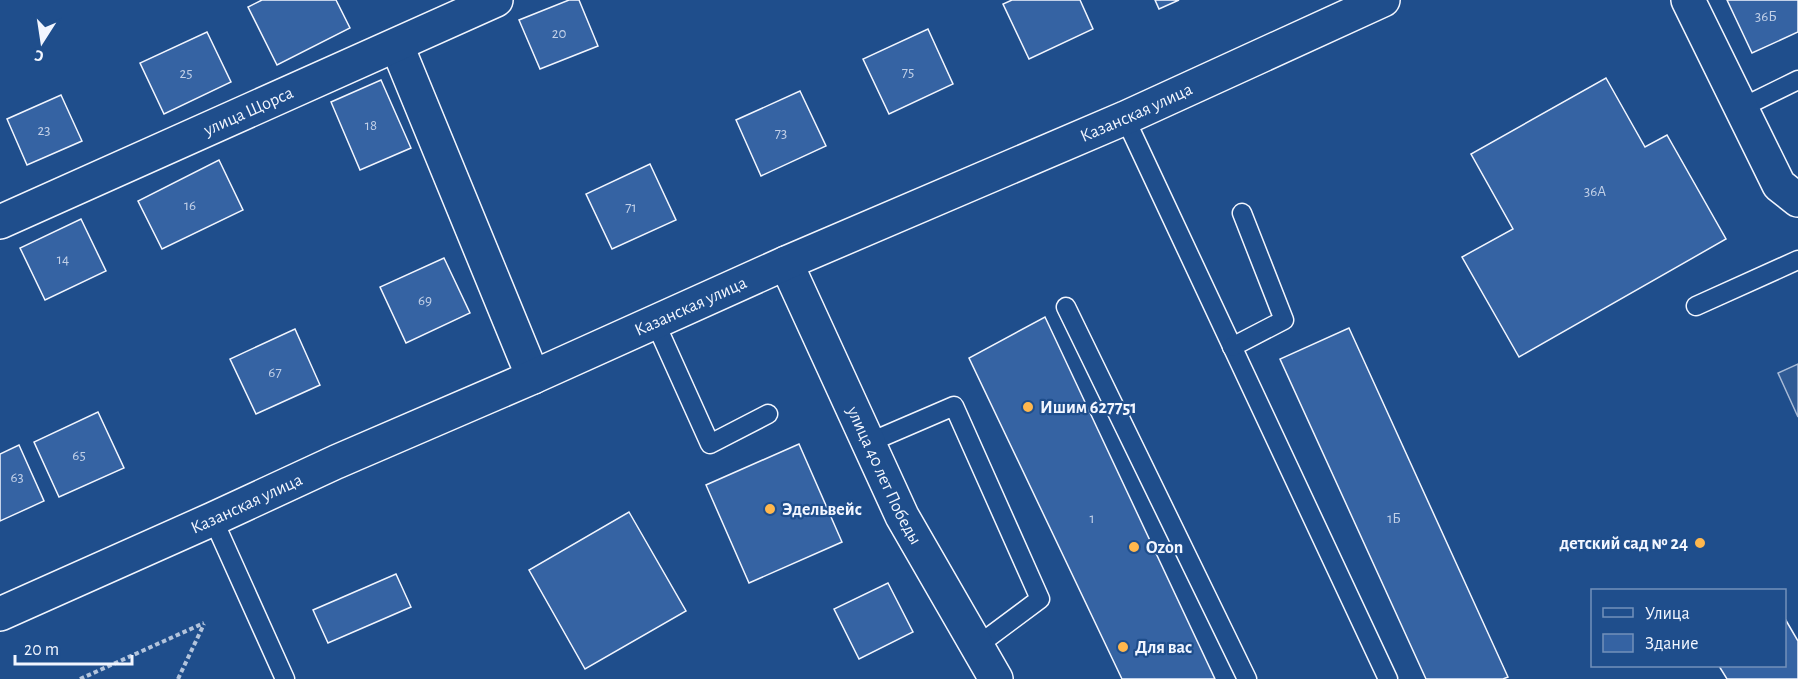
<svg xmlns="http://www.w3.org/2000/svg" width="1798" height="679" viewBox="0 0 1798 679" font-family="'Alegreya Sans',sans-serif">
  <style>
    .built { fill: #305b95; stroke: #a8bbd7; stroke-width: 1.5 }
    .building { fill: #3563a3; stroke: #f2f6ff; stroke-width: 1.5 }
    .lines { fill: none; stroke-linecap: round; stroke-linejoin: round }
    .lane-casing { stroke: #f2f6ff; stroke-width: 21 }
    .street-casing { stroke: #f2f6ff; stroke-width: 36 }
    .secondary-casing { stroke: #f2f6ff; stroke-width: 36 }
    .primary-casing { stroke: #f2f6ff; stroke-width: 36 }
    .path { stroke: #b3c4dc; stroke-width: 4; stroke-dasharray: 4.5 3; stroke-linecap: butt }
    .lane { stroke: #1f4e8c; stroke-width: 18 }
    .street { stroke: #1f4e8c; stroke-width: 33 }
    .secondary { stroke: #1f4e8c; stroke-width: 33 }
    .primary { stroke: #1f4e8c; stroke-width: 33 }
    .poi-dot { fill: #ffb74d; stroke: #1f4e8c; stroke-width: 2 }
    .labels { text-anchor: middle; stroke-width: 4.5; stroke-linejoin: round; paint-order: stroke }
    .number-label { font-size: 15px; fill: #c3d1e8 }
    .street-label { font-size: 18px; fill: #f2f6ff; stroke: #1f4e8c }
    .poi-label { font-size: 18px; font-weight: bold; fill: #f2f6ff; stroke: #1f4e8c; text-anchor: start }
  </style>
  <rect width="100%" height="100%" fill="#1f4e8c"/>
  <path class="built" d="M1798,364V417L1778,373Z"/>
  <g class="building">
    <path d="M262,0H336L350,28L277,65L248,7Z"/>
    <path d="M569,0H579L598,46L540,69L519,20Z"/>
    <path d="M1012,0H1080L1093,29L1029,59L1003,4Z"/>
    <path d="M1155,0H1179L1159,9Z"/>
    <path d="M1727,0H1798V32L1752,53Z"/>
    <path d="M928,29L953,84L889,114L863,59Z"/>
    <path d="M207,32L231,82L164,114L140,63Z"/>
    <path d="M1606,78L1645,147L1667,135L1726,239L1519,357L1462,257L1513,229L1471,154Z"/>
    <path d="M381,80L411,148L360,170L331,102Z"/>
    <path d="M800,91L826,146L761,176L736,120Z"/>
    <path d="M61,95L82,141L27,165L7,119Z"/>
    <path d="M219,160L243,210L162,249L138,201Z"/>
    <path d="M650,164L676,220L612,249L586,194Z"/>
    <path d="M81,219L106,271L45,300L20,248Z"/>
    <path d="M444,258L470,313L406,343L380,287Z"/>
    <path d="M1045,317L1215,679H1122L969,358Z"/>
    <path d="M1349,328L1508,677L1503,679H1426L1280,359Z"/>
    <path d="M295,329L320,385L256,414L230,359Z"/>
    <path d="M98,412L124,468L59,497L34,442Z"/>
    <path d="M799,444L842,542L749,583L706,485Z"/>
    <path d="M19,445L44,501L0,521V454Z"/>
    <path d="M629,512L686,611L585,669L529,570Z"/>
    <path d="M396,574L411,607L328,643L313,610Z"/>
    <path d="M888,583L913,632L859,659L834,609Z"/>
    <path d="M1784,617L1798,641V679H1727L1719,666H1784Z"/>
  </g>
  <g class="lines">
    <defs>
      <g id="lane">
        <path d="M1741,108L1798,80"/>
        <path d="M1125,118L1388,679"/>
        <path d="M1696,306L1798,260"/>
        <path d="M1066,307L1247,679"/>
        <path d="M655,322L710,444L768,414"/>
        <path d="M1232,347L1284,320L1242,213"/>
        <path d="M868,443L954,406L1040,599L977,646"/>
        <path d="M213,519L285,679"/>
      </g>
      <g id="street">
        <path d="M1688,0L1779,185L1798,200"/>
        <path d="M397,46L533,377"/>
        <path id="s1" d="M0,222L496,0"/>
      </g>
      <g id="secondary">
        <path id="s2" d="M786,263L902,516L996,679"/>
      </g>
      <g id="primary">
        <path id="s3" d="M0,614L213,519L336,462L533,377L786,263L1125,118L1383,0"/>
      </g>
    </defs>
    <use href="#lane" class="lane-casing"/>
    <use href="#street" class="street-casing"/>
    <use href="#secondary" class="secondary-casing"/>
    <use href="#primary" class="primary-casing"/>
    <g class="path">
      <path d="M80,679L204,623"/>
      <path d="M178,679L204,624"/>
    </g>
    <use href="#lane" class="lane"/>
    <use href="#street" class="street"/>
    <use href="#secondary" class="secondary"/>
    <use href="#primary" class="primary"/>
  </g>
  <g class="poi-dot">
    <circle cx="1028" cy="407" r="6"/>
    <circle cx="770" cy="509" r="6"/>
    <circle cx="1700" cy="543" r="6"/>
    <circle cx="1134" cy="547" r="6"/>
    <circle cx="1123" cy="647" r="6"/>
  </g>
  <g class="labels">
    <g class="number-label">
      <text x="1766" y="21">36Б</text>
      <text x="559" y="38">20</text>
      <text x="908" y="77">75</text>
      <text x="186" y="78">25</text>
      <text x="371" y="130">18</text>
      <text x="44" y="135">23</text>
      <text x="781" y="138">73</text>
      <text x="1595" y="196">36А</text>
      <text x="190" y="210">16</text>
      <text x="631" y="212">71</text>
      <text x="63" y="264">14</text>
      <text x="425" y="305">69</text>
      <text x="275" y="377">67</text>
      <text x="79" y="460">65</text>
      <text x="17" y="482">63</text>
      <text x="1092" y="523">1</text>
      <text x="1394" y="523">1Б</text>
    </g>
    <g class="street-label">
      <text dy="6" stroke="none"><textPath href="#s1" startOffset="272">улица Щорса</textPath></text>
      <text dy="6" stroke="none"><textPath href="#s3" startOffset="1242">Казанская улица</textPath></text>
      <text dy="6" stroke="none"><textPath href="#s3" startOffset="756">Казанская улица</textPath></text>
      <text dy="6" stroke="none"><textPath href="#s2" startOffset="234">улица 40 лет Победы</textPath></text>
      <text dy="6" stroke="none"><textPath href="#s3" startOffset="270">Казанская улица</textPath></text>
    </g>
    <g class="poi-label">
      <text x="1040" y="413">Ишим 627751</text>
      <text x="782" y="515">Эдельвейс</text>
      <text x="1688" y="549" text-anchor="end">детский сад № 24</text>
      <text x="1146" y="553">Ozon</text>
      <text x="1135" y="653">Для вас</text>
    </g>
  </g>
  <rect x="1591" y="589" width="195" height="78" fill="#1f4e8c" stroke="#7391ba" stroke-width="1.5"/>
  <rect x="1603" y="608" width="30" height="9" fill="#1f4e8c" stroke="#7391ba" stroke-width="1.5"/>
  <text x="1645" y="619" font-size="18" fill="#f2f6ff">Улица</text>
  <rect x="1603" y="634" width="30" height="18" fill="#3563a3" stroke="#7391ba" stroke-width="1.5"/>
  <text x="1645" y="649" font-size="18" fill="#f2f6ff">Здание</text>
  <g transform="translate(42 42) rotate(192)" stroke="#1f4e8c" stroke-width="4.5" paint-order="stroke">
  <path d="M0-4.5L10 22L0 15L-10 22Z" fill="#f2f6ff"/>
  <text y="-9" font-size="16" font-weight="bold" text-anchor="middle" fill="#f2f6ff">С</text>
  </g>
  <path d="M15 655v9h117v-9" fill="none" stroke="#f2f6ff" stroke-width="3"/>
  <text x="24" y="655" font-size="18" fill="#f2f6ff" stroke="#1f4e8c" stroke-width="4.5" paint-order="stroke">20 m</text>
</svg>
